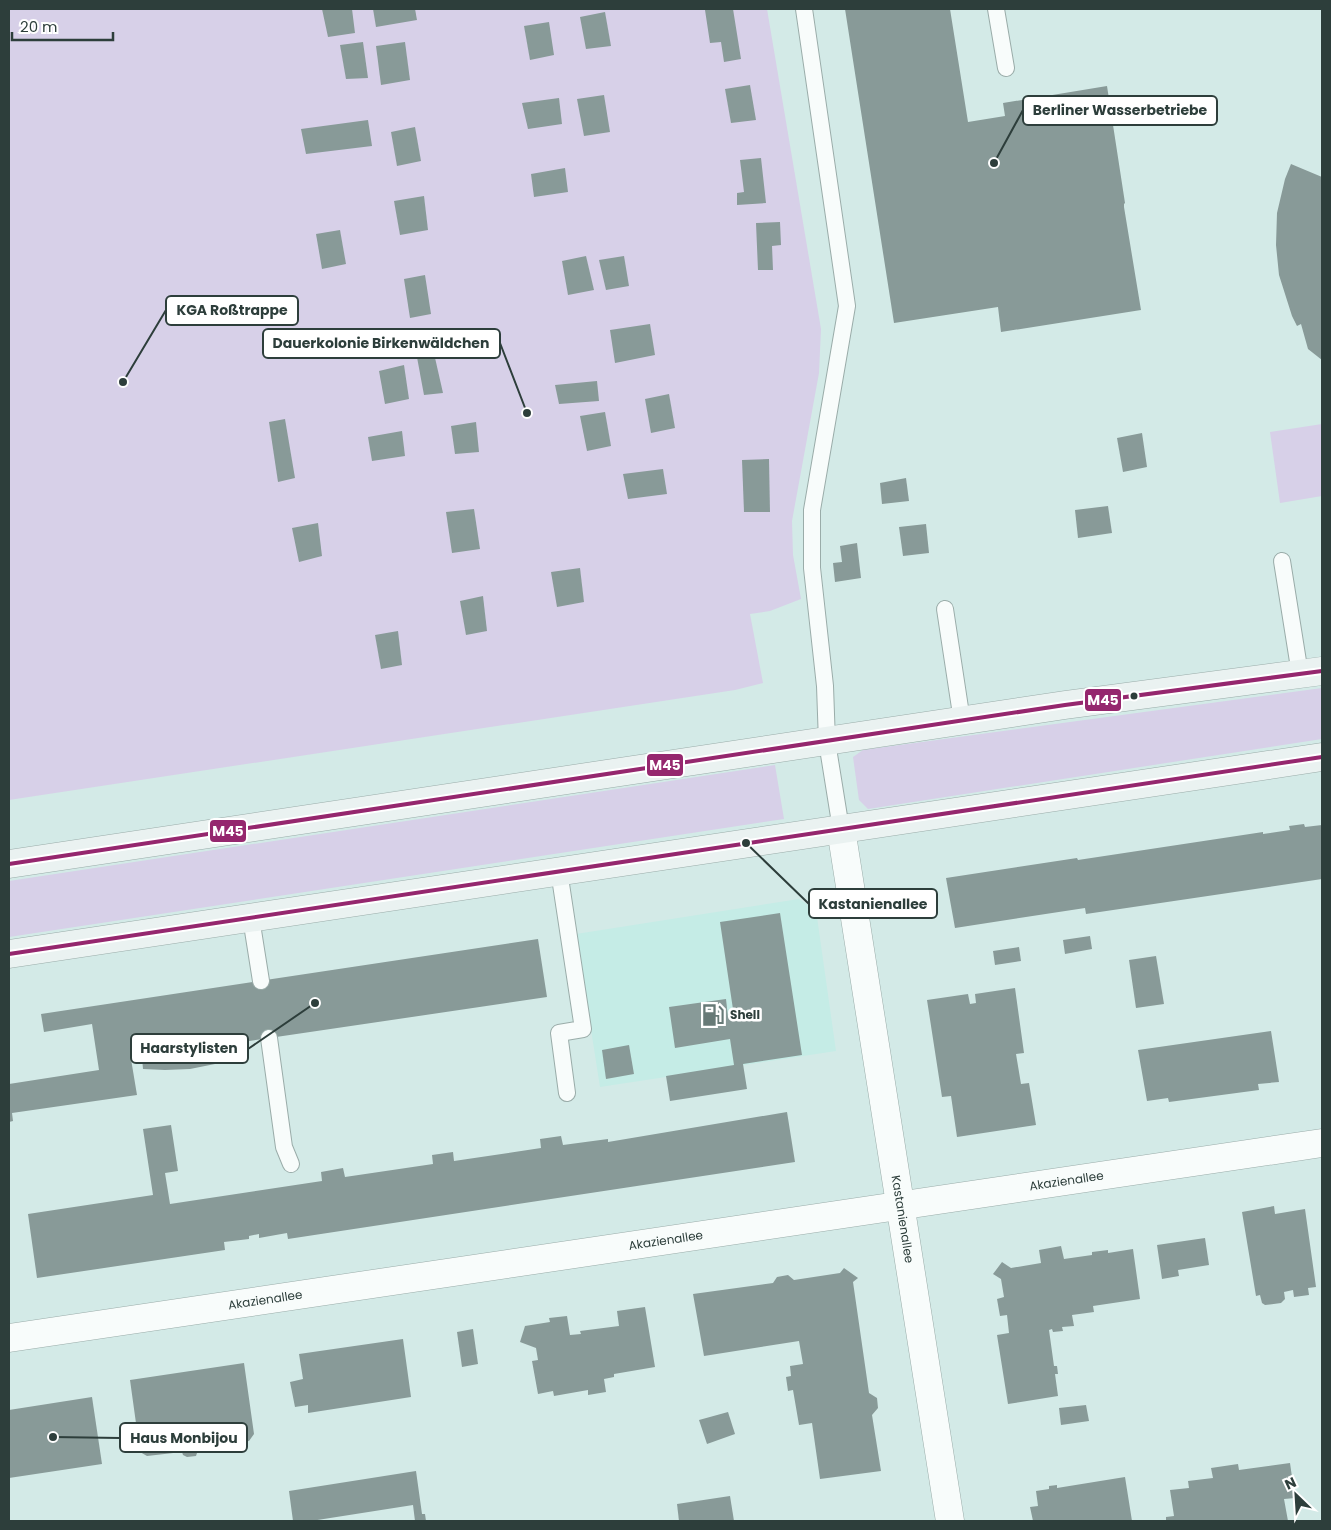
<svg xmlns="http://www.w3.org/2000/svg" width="1331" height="1530" viewBox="0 0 1331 1530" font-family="Poppins,sans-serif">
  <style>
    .built { fill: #c5ece6 }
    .green { fill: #d7d0e8 }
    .building { fill: #889a98 }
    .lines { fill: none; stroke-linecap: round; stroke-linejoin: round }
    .lane-casing { stroke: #9aaca9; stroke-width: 18 }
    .street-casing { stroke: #9aaca9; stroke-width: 29 }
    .secondary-casing { stroke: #9aaca9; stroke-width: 29 }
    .lane { stroke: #f8fcfb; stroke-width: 16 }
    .street { stroke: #f8fcfb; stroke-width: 28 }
    .secondary { stroke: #eaf2f1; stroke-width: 28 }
    .bus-1-casing { stroke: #fff; stroke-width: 8 }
    .bus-1 { stroke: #95276e; stroke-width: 4 }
    .bus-dot { fill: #2d3e3b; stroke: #fff; stroke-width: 2 }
    .labels { text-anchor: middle; stroke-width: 5; stroke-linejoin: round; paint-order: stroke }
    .poi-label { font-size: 12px; font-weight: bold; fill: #2d3e3b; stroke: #fff; text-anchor: start }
    .street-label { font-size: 12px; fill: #2d3e3b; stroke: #fff }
    .leader { fill: none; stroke: #2d3e3b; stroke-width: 2 }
    .callout-dot { fill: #2d3e3b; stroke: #fff; stroke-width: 2 }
    .callout { fill: #fff; stroke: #2d3e3b; stroke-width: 2 }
    .callout-label { font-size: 14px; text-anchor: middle; font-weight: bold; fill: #2d3e3b }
    .line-badge { stroke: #fff; stroke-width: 2 }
    .badge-label { font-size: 14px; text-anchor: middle; font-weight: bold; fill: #fff }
  </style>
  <rect width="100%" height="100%" fill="#d3eae7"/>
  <path class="built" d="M799,899L816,910L836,1051L600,1087L576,934Z"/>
  <g class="green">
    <path d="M9,9H767L821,329L819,373L792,521L793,555L801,599L770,611L750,614L763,683L735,690L9,800Z"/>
    <path d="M1322,424V496L1280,503L1270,432Z"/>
    <path d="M1322,688V739L868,809L859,800L853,757L863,750Z"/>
    <path d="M775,765L784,819L9,937V881Z"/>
  </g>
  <g class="building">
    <path d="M322,9H352L355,33L328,37Z"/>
    <path d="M373,9H415L417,20L376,27Z"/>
    <path d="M716,9H733L741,59L724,62L721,42L710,43L705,10Z"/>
    <path d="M845,9H950L968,122L1005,116L1003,103L1107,86L1125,203L1124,204V207L1141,310L1001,332L998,307L894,323Z"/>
    <path d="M605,12L611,46L586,49L580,17Z"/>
    <path d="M549,22L554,55L530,60L524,26Z"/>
    <path d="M363,42L368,78L346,79L340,45Z"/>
    <path d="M405,42L410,80L381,85L376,46Z"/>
    <path d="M750,85L756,120L731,123L725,89Z"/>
    <path d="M604,95L610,132L584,136L577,99Z"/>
    <path d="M559,98L562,124L528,129L522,103Z"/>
    <path d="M368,120L372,146L306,154L301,129Z"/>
    <path d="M415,127L421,161L397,166L391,132Z"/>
    <path d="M761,158L766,203L737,205V193L744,192L740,160Z"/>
    <path d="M1291,164L1322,177V360L1308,349L1301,324L1297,326L1292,316L1279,275L1276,245L1277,213L1285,179Z"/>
    <path d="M565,168L568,192L534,197L531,174Z"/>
    <path d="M424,196L428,230L400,235L394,201Z"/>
    <path d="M780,222L781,245L772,246L773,270H758L756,223Z"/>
    <path d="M340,230L346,264L322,269L316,234Z"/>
    <path d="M586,256L594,290L568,295L562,261Z"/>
    <path d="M624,256L629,286L606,290L599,260Z"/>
    <path d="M425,275L431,314L410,318L404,279Z"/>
    <path d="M650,324L655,355L615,363L610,330Z"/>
    <path d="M433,349L443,393L424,395L416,352Z"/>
    <path d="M404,365L409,399L385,404L379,371Z"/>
    <path d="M597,381L599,401L559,404L555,385Z"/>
    <path d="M669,394L675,428L651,433L645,399Z"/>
    <path d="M605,412L611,446L587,451L580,416Z"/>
    <path d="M285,419L295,478L278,482L269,422Z"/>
    <path d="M476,422L479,452L455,454L451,426Z"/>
    <path d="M402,431L405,456L372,461L368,437Z"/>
    <path d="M1142,433L1147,467L1123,472L1117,438Z"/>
    <path d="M769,459L770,512H744L742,460Z"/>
    <path d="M663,469L667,494L628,499L623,474Z"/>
    <path d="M906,478L909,501L882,504L880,483Z"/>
    <path d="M1108,506L1112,533L1078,538L1075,510Z"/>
    <path d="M474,509L480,549L452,553L446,512Z"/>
    <path d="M318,523L322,556L299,562L292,528Z"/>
    <path d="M926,524L929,553L903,556L899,527Z"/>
    <path d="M857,543L861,578L835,582L833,563L842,562L840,546Z"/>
    <path d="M580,568L584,602L557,607L551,572Z"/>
    <path d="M483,596L487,631L466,635L460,601Z"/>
    <path d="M398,631L402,665L381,669L375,635Z"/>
    <path d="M1304,824L1305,827L1322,825V879L1086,914L1085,908L955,928L946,878L1077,858L1078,860L1263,832V834L1290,830L1289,826Z"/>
    <path d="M780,913L802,1055L743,1064L747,1089L670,1101L666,1076L734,1065L730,1039L675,1048L669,1007L726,999L728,1017L734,1016L720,922Z"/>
    <path d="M1090,936L1092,949L1065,954L1063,940Z"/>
    <path d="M538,939L547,997L243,1042L245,1054L225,1062L190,1069L165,1070L143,1069L142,1058L131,1059L137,1095L12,1113L13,1121L9,1122V1084L99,1070L92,1024L44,1032L41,1014Z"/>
    <path d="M1019,947L1021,961L995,965L993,951Z"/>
    <path d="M1156,956L1164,1004L1136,1008L1129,960Z"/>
    <path d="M1015,988L1024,1053L1016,1054L1021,1084L1029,1083L1036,1125L957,1137L951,1096L942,1097L927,1000L968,994L970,1004L976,1003L975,994Z"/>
    <path d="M1271,1031L1279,1082L1258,1084L1259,1090L1169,1102L1168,1098L1147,1101L1138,1050Z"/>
    <path d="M629,1045L634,1074L606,1079L602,1050Z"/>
    <path d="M787,1112L795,1162L288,1239L287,1233L259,1238V1234L249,1236V1239L224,1242L225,1250L37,1278L28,1214L153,1195L143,1129L171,1125L178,1171L165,1173L170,1204L322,1181L321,1172L343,1168L345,1177L433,1164L432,1155L453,1152L454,1161L541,1148L540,1139L561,1136L563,1145L608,1139V1142Z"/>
    <path d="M1274,1206L1275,1214L1305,1209L1316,1287L1308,1288L1309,1295L1294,1297L1293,1290L1284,1292L1285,1299L1281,1303L1265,1305L1262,1303L1260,1295L1256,1296L1242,1212Z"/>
    <path d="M1205,1238L1209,1265L1178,1270L1179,1276L1162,1279L1157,1245Z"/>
    <path d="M1061,1246L1064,1259L1092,1255V1252L1108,1250V1253L1133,1249L1140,1299L1093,1306L1094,1312L1072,1315L1074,1326L1062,1327L1063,1331L1053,1332L1052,1329L1049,1330L1054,1366H1057L1058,1374H1055L1058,1396L1008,1404L997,1335L1009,1333L1007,1315L1000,1316L997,1299L1004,1297L1001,1279L993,1274L1002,1262L1011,1268L1041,1263L1039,1250Z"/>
    <path d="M844,1268L858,1278L853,1282L869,1393L877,1398L878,1408L872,1415L881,1471L820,1479L812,1423L799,1425L793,1390L788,1391L786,1377L791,1376L790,1366L803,1364L799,1341L704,1356L693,1294L773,1283L777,1277L788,1275L794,1280L840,1273Z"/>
    <path d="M645,1307L655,1367L614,1374V1377L604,1379L606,1392L588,1395V1390L554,1396L553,1391L538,1394L532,1361L538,1360L536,1348L520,1342L525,1326L550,1322L549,1318L567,1316L570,1335L581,1334L580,1331L619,1326L617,1311Z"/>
    <path d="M473,1329L478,1364L462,1367L457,1332Z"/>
    <path d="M403,1339L411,1397L308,1413V1405L295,1407L290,1382L303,1379L299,1354Z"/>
    <path d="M244,1363L254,1434L249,1441L196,1449L197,1453L196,1456L187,1457L183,1455L182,1452L147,1456L140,1452L130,1380Z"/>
    <path d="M92,1397L102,1464L9,1478V1410Z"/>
    <path d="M1086,1405L1089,1421L1061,1425L1059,1408Z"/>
    <path d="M728,1412L735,1434L707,1444L699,1420Z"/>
    <path d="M1290,1463L1295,1498L1284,1499L1288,1521H1166V1517L1174,1516L1170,1490L1189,1488L1188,1481L1213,1478L1211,1468L1238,1464L1239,1470Z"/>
    <path d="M416,1471L422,1514H425L426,1521H415L413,1505L311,1521H293L289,1491Z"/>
    <path d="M1125,1477L1132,1521H1033L1030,1507L1038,1506L1036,1491L1049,1489V1486L1057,1485V1488Z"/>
    <path d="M730,1496L734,1521H679L677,1504Z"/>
  </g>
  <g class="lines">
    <defs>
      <g id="lane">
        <path d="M804,9L847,306L812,510V568L825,686L827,742L841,829"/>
        <path d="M996,9L1006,68"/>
        <path d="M1282,561L1300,674"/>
        <path d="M945,609L962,721"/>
        <path d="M559,871L583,1029L559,1033L567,1093"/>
        <path d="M251,918L261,981"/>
        <path d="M269,1038L284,1147L291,1164"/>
      </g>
      <g id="street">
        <path id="s1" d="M841,829L950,1521"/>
        <path id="s2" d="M9,1338L1322,1143"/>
      </g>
      <g id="secondary">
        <path d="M9,864L1065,705L1322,671"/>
        <path d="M9,954L1322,757"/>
      </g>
    </defs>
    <use href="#lane" class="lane-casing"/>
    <use href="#street" class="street-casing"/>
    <use href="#secondary" class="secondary-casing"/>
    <use href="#lane" class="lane"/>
    <use href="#street" class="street"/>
    <use href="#secondary" class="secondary"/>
    <defs>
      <g id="bus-1">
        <path d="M9,864L1065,705L1322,671"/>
        <path d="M9,954L1322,757"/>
      </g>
    </defs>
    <use href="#bus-1" class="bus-1-casing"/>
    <use href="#bus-1" class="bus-1"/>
  </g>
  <defs>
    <symbol id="fuel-bare" viewBox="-9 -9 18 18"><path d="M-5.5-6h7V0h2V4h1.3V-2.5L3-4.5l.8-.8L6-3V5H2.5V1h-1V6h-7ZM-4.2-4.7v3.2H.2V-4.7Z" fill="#677a77" stroke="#fff" stroke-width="2.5" paint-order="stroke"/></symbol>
  </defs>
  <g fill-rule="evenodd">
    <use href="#fuel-bare" x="697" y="999" width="32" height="32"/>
  </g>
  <circle class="bus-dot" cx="1134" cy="696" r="4.5"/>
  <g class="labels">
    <g class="poi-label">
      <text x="730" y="1019">Shell</text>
    </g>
    <g class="street-label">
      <text dy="4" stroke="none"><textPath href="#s2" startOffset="1069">Akazienallee</textPath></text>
      <text dy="4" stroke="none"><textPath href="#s1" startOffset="395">Kastanienallee</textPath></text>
      <text dy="4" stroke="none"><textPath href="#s2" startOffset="664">Akazienallee</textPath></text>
      <text dy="4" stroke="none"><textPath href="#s2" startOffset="259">Akazienallee</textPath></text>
    </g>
  </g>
  <path class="leader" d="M994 163L1023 110M123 382L166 310M527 413L500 343M746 843L809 904M315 1003L248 1049M53 1437L120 1438"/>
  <g class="callout-dot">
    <circle cx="994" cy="163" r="5"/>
    <circle cx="123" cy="382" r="5"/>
    <circle cx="527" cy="413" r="5"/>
    <circle cx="746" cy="843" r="5"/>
    <circle cx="315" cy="1003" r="5"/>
    <circle cx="53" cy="1437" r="5"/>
  </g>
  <g class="callout">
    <rect x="1023" y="96" width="194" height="29" rx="5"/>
    <rect x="166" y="296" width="132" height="29" rx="5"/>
    <rect x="263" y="329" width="237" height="29" rx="5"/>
    <rect x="809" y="889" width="128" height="29" rx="5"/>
    <rect x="131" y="1034" width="117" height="29" rx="5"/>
    <rect x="120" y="1423" width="127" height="29" rx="5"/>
  </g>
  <g class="callout-label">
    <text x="1120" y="115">Berliner Wasserbetriebe</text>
    <text x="232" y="315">KGA Roßtrappe</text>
    <text x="381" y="348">Dauerkolonie Birkenwäldchen</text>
    <text x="873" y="909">Kastanienallee</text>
    <text x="189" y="1053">Haarstylisten</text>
    <text x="184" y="1443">Haus Monbijou</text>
  </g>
  <g class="line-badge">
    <rect x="1084" y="688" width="38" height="24" rx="5" fill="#95276e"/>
    <rect x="646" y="753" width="38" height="24" rx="5" fill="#95276e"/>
    <rect x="209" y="819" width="38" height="24" rx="5" fill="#95276e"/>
  </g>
  <g class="badge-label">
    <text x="1103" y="705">M45</text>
    <text x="665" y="770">M45</text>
    <text x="228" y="836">M45</text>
  </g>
  <rect width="1331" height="1530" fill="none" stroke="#2d3e3b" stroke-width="20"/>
  <g transform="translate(1296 1495) rotate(335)" stroke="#ffffff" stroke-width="4" paint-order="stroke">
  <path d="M0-4L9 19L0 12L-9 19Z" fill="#2d3e3b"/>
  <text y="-8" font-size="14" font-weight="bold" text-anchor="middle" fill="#2d3e3b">N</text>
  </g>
  <path d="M12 32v8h101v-8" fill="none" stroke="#2d3e3b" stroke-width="2.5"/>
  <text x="20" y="32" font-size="15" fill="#2d3e3b" stroke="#ffffff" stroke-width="4" paint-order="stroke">20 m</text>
</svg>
